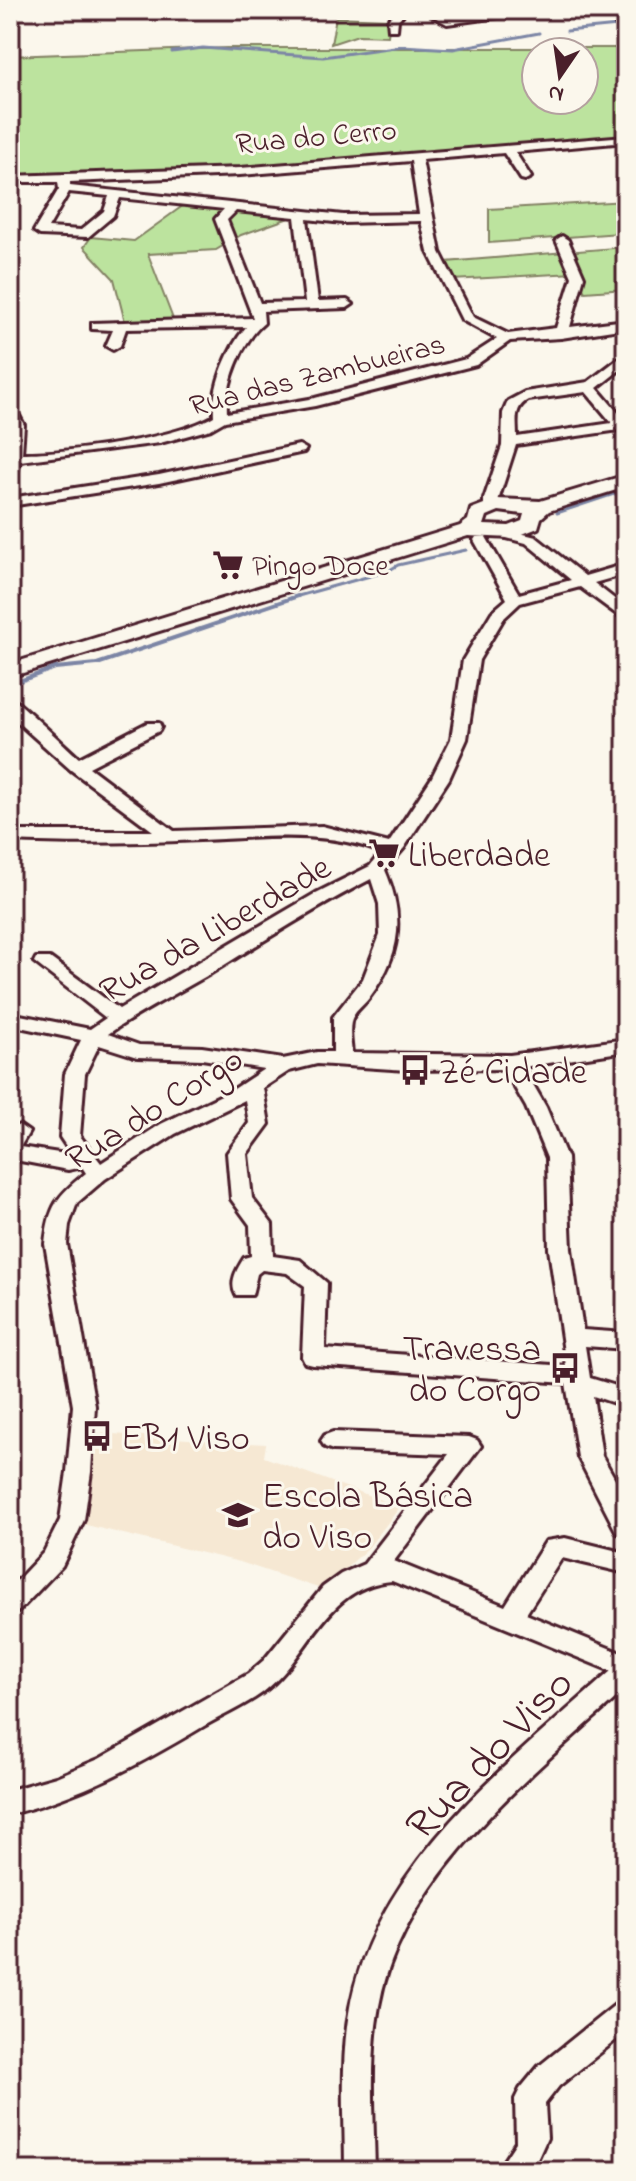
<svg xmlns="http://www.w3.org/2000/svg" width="636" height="2181" viewBox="0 0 636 2181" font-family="'Indie Flower',sans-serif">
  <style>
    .built { fill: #f6e8d3 }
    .green { fill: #bce39e; stroke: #838164; stroke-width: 2; fill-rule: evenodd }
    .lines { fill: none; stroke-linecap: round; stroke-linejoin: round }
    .stream-far1 { stroke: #7b85a5; stroke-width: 3 }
    .stream { stroke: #7b85a5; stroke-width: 4 }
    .minor-casing { stroke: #4a1f2b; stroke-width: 6 }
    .major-casing { stroke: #4a1f2b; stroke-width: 6 }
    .minor { fill: #fbf7ec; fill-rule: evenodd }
    .major { fill: #fbf7ec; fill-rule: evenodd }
    .labels { text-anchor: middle; stroke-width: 6; stroke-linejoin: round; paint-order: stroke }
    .far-street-label { font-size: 30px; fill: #4a1f2b; stroke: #fbf7ec }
    .far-poi-label { font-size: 30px; fill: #4a1f2b; stroke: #fbf7ec; text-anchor: start }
    .poi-label { font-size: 36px; fill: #4a1f2b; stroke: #fbf7ec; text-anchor: start }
    .street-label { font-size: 36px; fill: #4a1f2b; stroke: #fbf7ec }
    .near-street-label { font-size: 44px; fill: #4a1f2b; stroke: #fbf7ec }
  </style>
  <rect width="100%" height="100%" fill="#fbf7ec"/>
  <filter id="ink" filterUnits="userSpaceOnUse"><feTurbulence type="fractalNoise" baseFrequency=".0125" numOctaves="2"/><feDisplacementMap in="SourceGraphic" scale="16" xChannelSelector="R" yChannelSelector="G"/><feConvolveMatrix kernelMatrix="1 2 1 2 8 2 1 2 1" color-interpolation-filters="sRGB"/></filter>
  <g filter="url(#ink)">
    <path class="built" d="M97,1433L266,1444L264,1457L400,1507L368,1548L329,1584L318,1588L240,1562L82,1524Z"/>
    <g class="green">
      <path d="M336,17L386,19L390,22L388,36L358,35L331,44Z"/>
      <path d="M226,48H626V136L226,168L70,177L10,176V56ZM536,52H584V100H536Z"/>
      <path d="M626,201V243L619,233L489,243V209Z"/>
      <path d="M184,205L303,213L241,235L216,250L148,254L173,319L125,322L114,279L84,247L91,237L134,241Z"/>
      <path d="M626,247V289L585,292L574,273L452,280L446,262Z"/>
    </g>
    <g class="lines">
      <g class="stream-far1">
        <path d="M567,31L618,26"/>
        <path d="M172,52L203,48L323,57L402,46L453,49L539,33"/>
        <path d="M557,513L626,490"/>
        <path d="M291,598L388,571L398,565L466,550"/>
      </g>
      <path class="stream" d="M17,682L55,668L97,664L298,596"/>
      <defs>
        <g id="minor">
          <path d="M397,10H407L398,20L397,30H389L388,20Z"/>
          <path d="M422,10C434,10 442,17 453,17C485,17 517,10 550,10L447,24Z"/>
          <path d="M598,10H610L624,18L626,28H618L615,22Z"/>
          <path d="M626,136V142L515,152L531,177L525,180L521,179L504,153L422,160L440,252L473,317L508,334L556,328L572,277L556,240L562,236L568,240L584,277L570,327L626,320V328L561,338L510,341L476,365L315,406L225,421L211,429L160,443L20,461L17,472L10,476V407L15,408L24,425L22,453C69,453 174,439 214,416C212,386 227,350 246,327L126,329L120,346L113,350L106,346L113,330L92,329V323L253,318L215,219L224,209L120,198L113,216L88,237L40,235L34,231L59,189L58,182H10V176L240,168ZM411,161L419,214L343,215L70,186V182L240,175ZM69,192L109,196L104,211L81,230L48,228ZM236,211L295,217L305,302L260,303L227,220ZM307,219L343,223L421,221L428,252L462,320L497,339L466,359L315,398L227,413C225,384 242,341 264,323L263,311L347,308L353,304L347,300L318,301Z"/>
          <path d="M626,353V365L597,388L626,422V429L516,445L496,507L489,511L484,510V499L502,446L503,413L508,401L525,392L588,382ZM586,392L612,423L517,437C517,422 513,408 528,400Z"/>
          <path d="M299,445L306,449L304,452L159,483L10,506V498L159,475Z"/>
          <path d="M504,529L536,537L585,576L626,564V574L594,583L626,608V621L580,587L520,603L504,618L479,660L467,739L449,779L404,848L385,870C406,918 400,957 369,998C363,1006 353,1012 351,1022C349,1032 351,1044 352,1053L510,1055L626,1039V1051L523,1067L546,1107L567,1158L571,1249L583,1330L626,1333V1349L585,1346L590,1378L626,1389V1407L593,1396L602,1456L626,1498V1536L617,1533L578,1457L566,1383L313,1365L305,1363L302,1357L305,1286L287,1273L262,1270L257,1274L252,1295H236C229,1282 237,1269 244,1258L251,1256L250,1225L231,1199L227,1153L249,1123L245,1100L175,1134L105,1179L77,1203L69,1225L67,1244L95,1406L91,1472L84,1520L62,1566L19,1611L10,1614V1588L44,1552L60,1520L67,1472L73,1406L45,1244C49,1206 57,1196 86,1173L82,1167L68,1170L10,1159V1130L19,1125L29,1132L20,1147L72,1155L60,1137L65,1074L81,1040L10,1025V1013L90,1029L106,1018L34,962L36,958H50L119,1009L316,893L370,866L381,852C322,829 262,838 200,840C137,843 73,844 10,841V831H153L71,770L14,719L10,713V697C18,700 68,749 79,758L147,723H159L161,727L159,731L89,767L174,831L322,826L389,843L431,779L451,739L463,660L492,612L507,599L474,540L476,537H486L519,594L571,580L526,543L499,536L497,533ZM371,879L379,904L380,935L363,979L333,1017V1052H317L283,1059L202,1047L139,1045L108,1034C141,1011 176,994 210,974C263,941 315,908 371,879ZM99,1045L137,1057L202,1059L264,1069L234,1089L161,1124L101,1163L80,1136L85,1074ZM317,1064L407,1070L504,1069L526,1107L547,1158L549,1249L566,1366L325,1349L327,1283L300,1260L273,1256L272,1224L252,1198L247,1154L269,1124L263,1088L289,1071Z"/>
          <path d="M333,1432L469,1437L477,1440L481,1446L394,1561L505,1606L546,1541L565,1538L626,1553V1573L562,1558L526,1614L626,1655V1689C534,1773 402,1876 379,2006C369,2060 374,2116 375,2171H345C345,2116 340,2061 350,2007C377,1863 509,1763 611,1671L392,1581C324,1586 311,1657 262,1693C244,1706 223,1715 204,1726C142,1763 81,1797 10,1814V1790L56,1777L99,1759L248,1674L264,1660L323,1587L341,1574L364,1564L449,1454L333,1450L325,1447L321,1441L325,1435Z"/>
          <path d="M626,2000V2032L559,2086L545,2104L547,2138L532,2171H497L516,2142L515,2099L520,2089L539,2066L616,2004Z"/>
        </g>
        <path id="major" d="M626,475V487L549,511L541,518L538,528L512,538L468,536L10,677V664L460,526L468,520L471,509L497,499L540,501ZM499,511L522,514H524L522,521L509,526L484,525L487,516Z"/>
      </defs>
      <use href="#minor" class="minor-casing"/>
      <use href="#major" class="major-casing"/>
      <use href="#minor" class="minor"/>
      <use href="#major" class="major"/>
    </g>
  </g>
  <defs>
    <symbol id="supermarket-bare" viewBox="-9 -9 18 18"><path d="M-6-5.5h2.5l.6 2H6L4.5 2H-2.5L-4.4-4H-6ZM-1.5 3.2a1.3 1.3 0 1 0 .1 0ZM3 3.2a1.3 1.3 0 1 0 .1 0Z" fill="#4a1f2b" stroke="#fbf7ec" stroke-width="2.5" paint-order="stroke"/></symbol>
    <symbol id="bus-bare" viewBox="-9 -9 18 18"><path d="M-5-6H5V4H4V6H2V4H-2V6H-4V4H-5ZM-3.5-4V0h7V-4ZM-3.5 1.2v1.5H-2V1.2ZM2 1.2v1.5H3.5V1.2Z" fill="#4a1f2b" stroke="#fbf7ec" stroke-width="2.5" paint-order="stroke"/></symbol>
    <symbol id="school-bare" viewBox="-9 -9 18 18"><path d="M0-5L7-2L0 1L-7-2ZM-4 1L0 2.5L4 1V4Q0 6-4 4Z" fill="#4a1f2b" stroke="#fbf7ec" stroke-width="2.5" paint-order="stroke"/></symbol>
  </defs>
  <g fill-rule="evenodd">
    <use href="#supermarket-bare" x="206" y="543" width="44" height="44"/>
    <use href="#supermarket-bare" x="362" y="831" width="44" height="44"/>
    <use href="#bus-bare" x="393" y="1048" width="44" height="44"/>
    <use href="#bus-bare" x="543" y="1346" width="44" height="44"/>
    <use href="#bus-bare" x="75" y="1414" width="44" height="44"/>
    <use href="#school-bare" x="216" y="1493" width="44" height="44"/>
  </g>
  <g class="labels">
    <g class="far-street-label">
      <text transform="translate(316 136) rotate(-5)" y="10">Rua do Cerro</text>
      <text transform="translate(317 374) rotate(-14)" y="10">Rua das Zambueiras</text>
    </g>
    <g class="far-poi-label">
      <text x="252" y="575">Pingo Doce</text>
    </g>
    <g class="poi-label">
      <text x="408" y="866">Liberdade</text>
      <text x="439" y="1083">Zé Cidade</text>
      <text x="541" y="1360" text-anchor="end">Travessa<tspan x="541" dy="41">do Corgo</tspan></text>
      <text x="121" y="1449">EB1 Viso</text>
      <text x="262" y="1507">Escola Básica<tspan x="262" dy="41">do Viso</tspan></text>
    </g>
    <g class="street-label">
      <text transform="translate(214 927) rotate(-30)" y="13">Rua da Liberdade</text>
      <text transform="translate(153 1107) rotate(-32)" y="13">Rua do Corgo</text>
    </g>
    <g class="near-street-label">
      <text transform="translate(488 1753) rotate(-46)" y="15">Rua do Viso</text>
    </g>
  </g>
  <rect width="636" height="2181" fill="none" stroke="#fbf7ec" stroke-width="40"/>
  <rect x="20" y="20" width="596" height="2141" fill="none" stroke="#4a1f2b" stroke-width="3" filter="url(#ink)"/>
  <g transform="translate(560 76) rotate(193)"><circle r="38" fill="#fbf7ec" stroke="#b4a19f" stroke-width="2"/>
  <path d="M0-6L14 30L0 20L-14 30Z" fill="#4a1f2b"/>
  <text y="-12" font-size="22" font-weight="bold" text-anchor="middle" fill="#4a1f2b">N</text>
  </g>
</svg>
